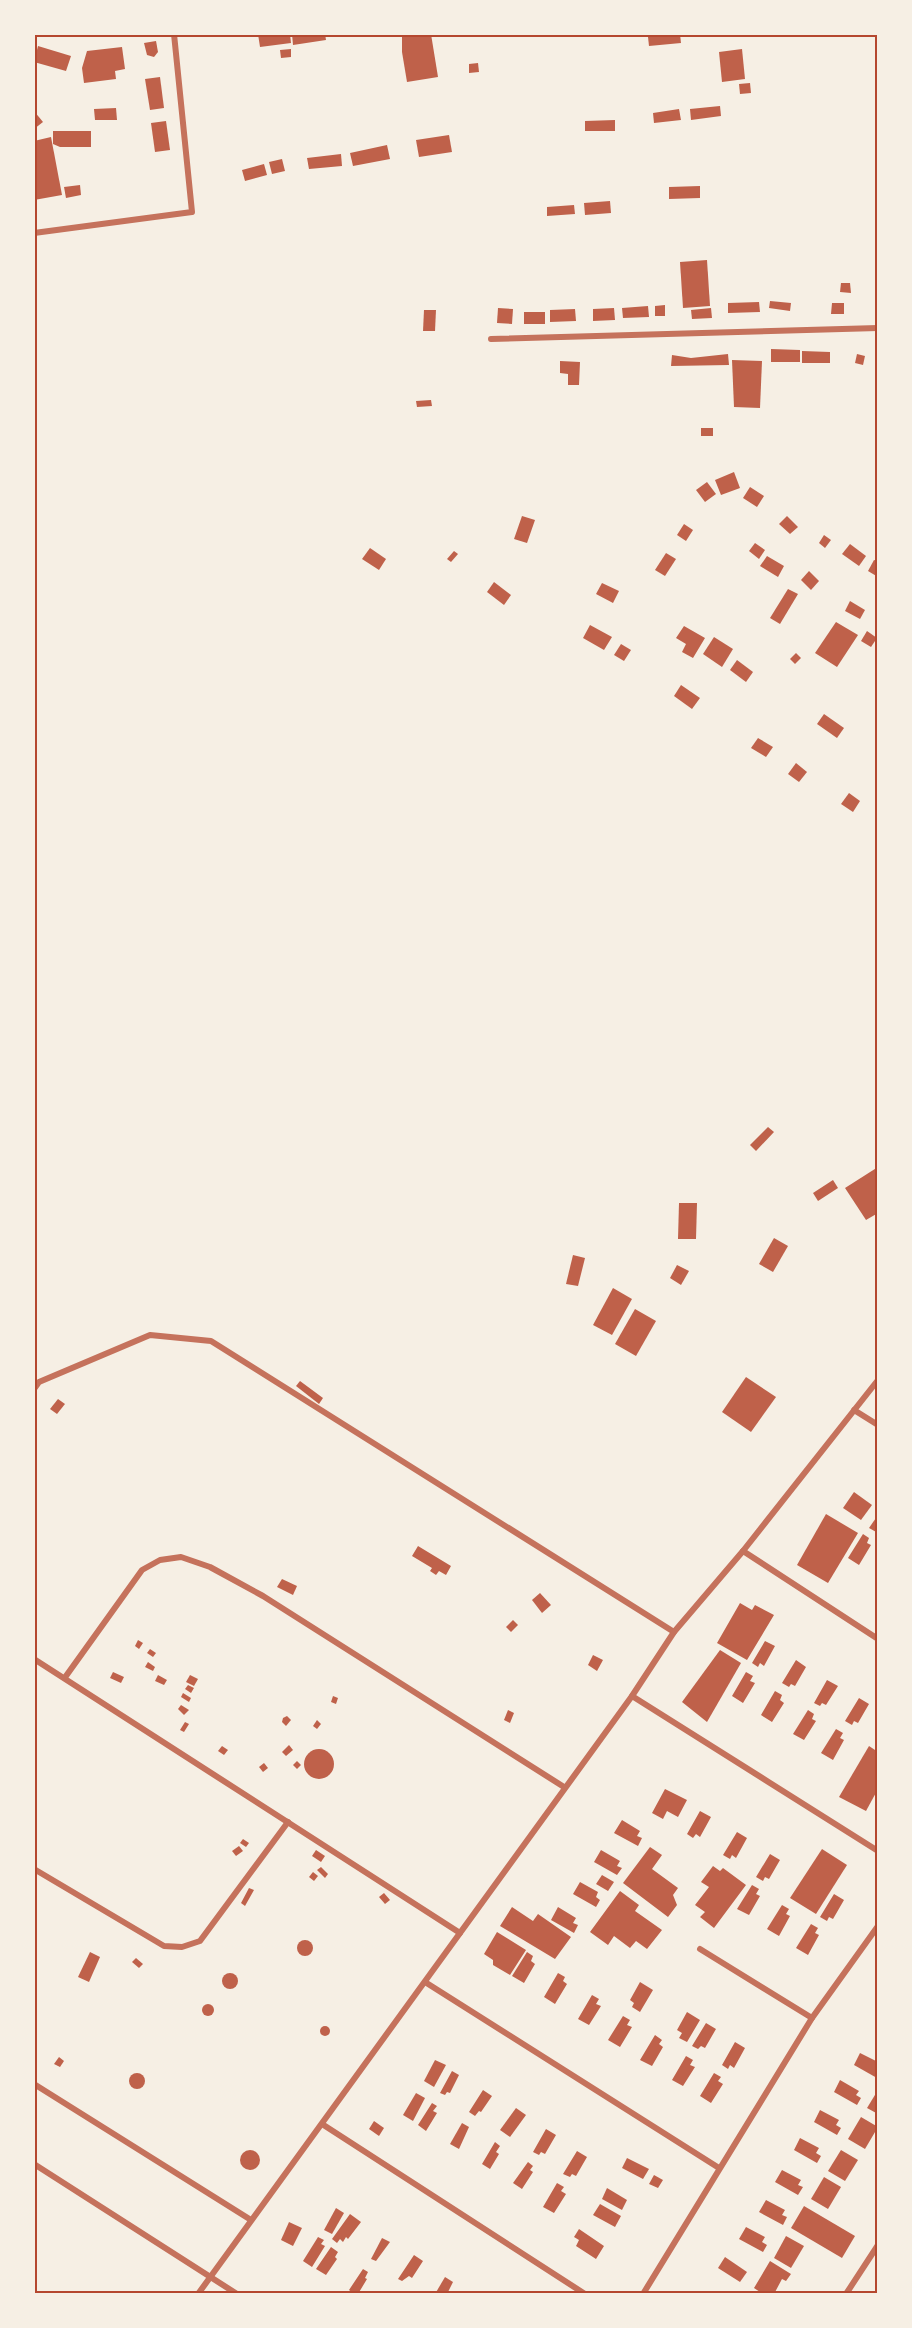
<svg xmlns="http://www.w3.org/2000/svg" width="912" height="2328" viewBox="0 0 912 2328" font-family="'Source Serif 4',serif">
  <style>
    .building { fill: #bf614a }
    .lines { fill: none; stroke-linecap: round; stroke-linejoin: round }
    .minor { stroke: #c5725c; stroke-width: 6 }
    .neatline { fill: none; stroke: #b5482f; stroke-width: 2 }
  </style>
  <rect width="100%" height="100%" fill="#f6efe4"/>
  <g class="building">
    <path d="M258,34H290L291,43L260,47Z"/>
    <path d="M292,34H325L326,40L293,45Z"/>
    <path d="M402,34H431L438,77L407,82L402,52Z"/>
    <path d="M680,34L681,43L649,46L648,37Z"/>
    <path d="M156,41L158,52L154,57L147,55L144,43Z"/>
    <path d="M38,46L71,56L66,71L34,62Z"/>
    <path d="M122,47L125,69L115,71L116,79L84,83L82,68L87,51Z"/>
    <path d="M291,49V57L281,58L280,50Z"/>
    <path d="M742,49L745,79L722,82L719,52Z"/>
    <path d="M478,63L479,72L469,73V64Z"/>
    <path d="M160,77L164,108L150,110L145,79Z"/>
    <path d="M750,83L751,93L740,94L739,84Z"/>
    <path d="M720,106L721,116L691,120L690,109Z"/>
    <path d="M116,108L117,120H95L94,109Z"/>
    <path d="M679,109L681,120L654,123L653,113Z"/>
    <path d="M34,111L43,122L34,129Z"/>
    <path d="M615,120V131H585V121Z"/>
    <path d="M166,121L170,150L155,152L151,123Z"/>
    <path d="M53,131H91V147H60L53,144Z"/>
    <path d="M449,135L452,152L419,157L416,140Z"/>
    <path d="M51,137L62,195L34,200V141Z"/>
    <path d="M387,145L390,159L353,166L350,153Z"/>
    <path d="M341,154L342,166L309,169L307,158Z"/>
    <path d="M282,159L285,171L272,174L269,162Z"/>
    <path d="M264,164L267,175L245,181L242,170Z"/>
    <path d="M80,185L81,195L66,198L64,187Z"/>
    <path d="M700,186V198L669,199V187Z"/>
    <path d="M610,201L611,213L585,215L584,203Z"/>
    <path d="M574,205L575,214L547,216V207Z"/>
    <path d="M707,260L710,306L683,308L680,262Z"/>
    <path d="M841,283H850L851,293L840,292Z"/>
    <path d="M770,301L791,303L790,311L769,308Z"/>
    <path d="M759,302L760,312L728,313V303Z"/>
    <path d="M832,303H844V314H831Z"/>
    <path d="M665,305V316H655V306Z"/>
    <path d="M648,306L649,317L623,318L622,308Z"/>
    <path d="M498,308L513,309L512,324L497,323Z"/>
    <path d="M614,308L615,320L593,321V309Z"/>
    <path d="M711,308L712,318L692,319L691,310Z"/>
    <path d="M575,309L576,321L550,322V310Z"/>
    <path d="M424,310H436L435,331H423Z"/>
    <rect x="524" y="312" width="21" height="12"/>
    <path d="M771,349L800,350V362H771Z"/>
    <path d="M802,351L830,352V363H802Z"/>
    <path d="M728,354L729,365L671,366L672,355L691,358Z"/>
    <path d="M857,354L865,356L863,365L855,363Z"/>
    <path d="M732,360L762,361L760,408L734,407Z"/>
    <path d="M560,361L580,362L579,385H568V374L560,373Z"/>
    <path d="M431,400L432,406L417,407L416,401Z"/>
    <rect x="701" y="428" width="12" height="8"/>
    <path d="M734,472L740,488L721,495L715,480Z"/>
    <path d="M707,482L716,494L705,502L696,490Z"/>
    <path d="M750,487L764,496L757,507L743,498Z"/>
    <path d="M522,516L535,520L527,543L514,539Z"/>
    <path d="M787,516L798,527L790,534L779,524Z"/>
    <path d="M684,524L693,530L686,541L677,535Z"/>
    <path d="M824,535L831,540L825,548L819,543Z"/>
    <path d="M755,543L765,550L759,559L749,551Z"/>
    <path d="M850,544L866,556L859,566L842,554Z"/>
    <path d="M370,548L386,559L379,570L362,559Z"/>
    <path d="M454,551L458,554L451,562L447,559Z"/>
    <path d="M666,553L676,559L665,576L655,570Z"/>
    <path d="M767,556L784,566L778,577L760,566Z"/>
    <path d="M874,560L878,561V577L868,571Z"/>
    <path d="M809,571L819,581L811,590L801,580Z"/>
    <path d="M494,582L511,595L504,605L487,592Z"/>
    <path d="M602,583L619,591L613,603L596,594Z"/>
    <path d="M788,589L798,594L780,624L770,618Z"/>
    <path d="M850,601L865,610L860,619L845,611Z"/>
    <path d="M836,622L858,635L837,667L815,653Z"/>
    <path d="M590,625L612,637L604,650L583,638Z"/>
    <path d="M684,626L705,638L693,658L682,652L686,644L676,638Z"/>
    <path d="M867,631L877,638L871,647L861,641Z"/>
    <path d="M714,637L733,649L722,667L703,654Z"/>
    <path d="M621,644L631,650L624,661L614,655Z"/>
    <path d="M796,653L801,658L795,664L790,659Z"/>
    <path d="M737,660L753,672L746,682L730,670Z"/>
    <path d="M681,685L700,698L692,709L674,696Z"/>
    <path d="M824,714L844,728L837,738L817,724Z"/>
    <path d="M758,738L773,747L766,757L751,748Z"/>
    <path d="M796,763L807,772L799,782L788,774Z"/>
    <path d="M849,793L860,801L853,812L841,804Z"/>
    <path d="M768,1127L774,1132L756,1151L750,1145Z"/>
    <path d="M878,1167V1213L866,1220L845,1188Z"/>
    <path d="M833,1180L838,1188L818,1201L813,1193Z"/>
    <path d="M679,1203H697L696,1239H678Z"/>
    <path d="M774,1238L788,1246L773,1272L759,1264Z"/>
    <path d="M573,1255L585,1258L578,1286L566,1284Z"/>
    <path d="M677,1265L689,1271L681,1285L670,1278Z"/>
    <path d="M613,1288L632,1299L612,1335L593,1325Z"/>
    <path d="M635,1309L656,1321L636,1356L615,1344Z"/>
    <path d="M746,1377L776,1397L751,1432L722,1412Z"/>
    <path d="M300,1381L323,1398L319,1404L296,1386Z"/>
    <path d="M58,1399L65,1404L57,1414L50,1409Z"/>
    <path d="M854,1492L872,1505L861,1520L843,1508Z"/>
    <path d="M826,1514L858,1533L828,1583L797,1565Z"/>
    <path d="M878,1515V1533L869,1528Z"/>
    <path d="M863,1534L869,1538L867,1543L871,1545L859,1565L848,1558Z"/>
    <path d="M418,1546L451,1566L446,1575L439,1571L436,1575L430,1571L432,1568L412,1556Z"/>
    <path d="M282,1579L297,1586L293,1595L277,1587Z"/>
    <path d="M540,1593L551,1605L542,1613L532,1600Z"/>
    <path d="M740,1603L752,1610L755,1605L774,1615L747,1660L717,1643Z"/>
    <path d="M513,1620L518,1625L511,1632L506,1627Z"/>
    <path d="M138,1640L143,1643L139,1649L135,1646Z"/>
    <path d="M765,1641L775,1646L764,1666L760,1663L758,1667L752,1663Z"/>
    <path d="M150,1649L156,1653L153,1657L147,1653Z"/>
    <path d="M720,1650L741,1663L707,1722L682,1702Z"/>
    <path d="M593,1655L603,1660L597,1671L588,1665Z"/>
    <path d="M796,1660L806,1667L795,1686L791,1684L789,1687L782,1683Z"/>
    <path d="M148,1662L155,1667L153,1671L145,1667Z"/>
    <path d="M113,1672L124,1677L121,1683L110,1678Z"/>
    <path d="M746,1672L753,1676L750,1681L755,1683L743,1703L732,1696Z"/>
    <path d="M158,1675L167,1680L164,1685L155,1681Z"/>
    <path d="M190,1675L198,1679L194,1686L186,1682Z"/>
    <path d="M827,1680L838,1686L826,1705L822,1703L820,1706L814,1703Z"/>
    <path d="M188,1685L194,1688L191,1693L185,1689Z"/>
    <path d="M775,1691L782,1695L780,1700L784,1703L772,1722L761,1715Z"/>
    <path d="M183,1693L191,1698L189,1702L181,1697Z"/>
    <path d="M333,1696L338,1698L336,1704L331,1702Z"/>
    <path d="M859,1698L869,1704L858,1723L854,1721L852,1725L845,1721Z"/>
    <path d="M181,1705L189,1710L184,1715L178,1709Z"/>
    <path d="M508,1710L514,1713L510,1723L504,1720Z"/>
    <path d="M808,1710L814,1714L812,1719L816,1721L804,1740L793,1734Z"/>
    <path d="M287,1716L291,1720L286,1726L282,1722L283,1718Z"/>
    <path d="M317,1720L321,1724L317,1729L313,1726Z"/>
    <path d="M185,1722L189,1724L184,1732L180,1730Z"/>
    <path d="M836,1729L843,1733L840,1738L844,1740L833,1760L821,1753Z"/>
    <path d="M289,1745L293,1750L286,1756L282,1752Z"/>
    <path d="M222,1746L228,1750L224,1755L218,1751Z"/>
    <path d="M869,1746L878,1752V1789L866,1811L839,1797Z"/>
    <circle cx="319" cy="1764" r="15"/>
    <path d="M297,1761L301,1765L297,1769L293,1765Z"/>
    <path d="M264,1763L268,1768L263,1772L259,1767Z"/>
    <path d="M665,1789L687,1800L678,1817L667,1811L663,1819L652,1813Z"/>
    <path d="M700,1811L711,1817L700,1837L696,1834L693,1838L687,1834Z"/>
    <path d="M622,1820L640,1831L637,1836L642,1838L638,1846L614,1833Z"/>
    <path d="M737,1832L747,1838L736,1858L732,1855L730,1859L723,1855Z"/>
    <path d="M243,1839L249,1843L246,1847L240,1843Z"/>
    <path d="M239,1846L243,1851L236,1856L232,1851Z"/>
    <path d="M650,1847L662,1855L652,1869L678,1888L673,1895L677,1905L668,1917L623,1883Z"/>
    <path d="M822,1849L847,1865L816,1914L790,1898Z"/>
    <path d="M316,1850L325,1856L321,1862L312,1856Z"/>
    <path d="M601,1850L620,1861L617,1866L622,1868L617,1875L594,1862Z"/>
    <path d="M770,1854L780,1860L769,1879L765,1877L763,1881L756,1877Z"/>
    <path d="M713,1866L720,1871L723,1868L746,1885L714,1928L700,1917L705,1912L695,1905L709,1887L701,1882Z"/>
    <path d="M321,1867L328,1874L325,1878L317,1870Z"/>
    <path d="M313,1872L318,1876L314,1881L309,1877Z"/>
    <path d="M602,1875L614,1882L608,1891L596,1884Z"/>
    <path d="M580,1882L598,1892L596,1897L600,1900L596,1907L573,1894Z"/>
    <path d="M752,1885L759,1889L756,1894L760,1896L749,1915L737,1909Z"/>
    <path d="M249,1888L254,1890L245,1906L241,1903Z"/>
    <path d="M620,1891L639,1905L635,1911L662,1930L647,1949L636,1941L630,1948L614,1936L608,1945L590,1932Z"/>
    <path d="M384,1893L390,1900L385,1904L379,1897Z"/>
    <path d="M834,1894L844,1900L833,1919L829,1917L827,1921L820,1917Z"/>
    <path d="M782,1905L789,1909L786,1914L790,1916L779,1936L767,1929Z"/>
    <path d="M512,1907L533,1921L538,1914L571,1937L555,1959L500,1926Z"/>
    <path d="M558,1907L576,1918L573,1923L578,1925L574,1933L551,1920Z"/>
    <path d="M811,1924L818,1928L815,1933L819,1935L808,1955L796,1948Z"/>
    <path d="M497,1932L526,1950L510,1975L493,1965V1960L484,1954Z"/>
    <circle cx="305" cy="1948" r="8"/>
    <path d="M90,1952L100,1957L89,1982L78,1977Z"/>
    <path d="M527,1952L533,1956L531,1961L535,1964L524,1983L512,1976Z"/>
    <path d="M136,1958L143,1964L139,1968L132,1962Z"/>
    <circle cx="230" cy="1981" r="8"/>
    <path d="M558,1973L565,1977L563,1981L567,1984L555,2004L544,1997Z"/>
    <path d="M640,1982L653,1990L640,2012L632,2007L634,2003L630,2000Z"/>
    <path d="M592,1995L599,1999L596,2004L601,2006L589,2025L578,2019Z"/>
    <circle cx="208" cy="2010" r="6"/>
    <path d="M687,2012L700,2020L687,2042L679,2038L682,2033L677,2030Z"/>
    <path d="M623,2016L630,2020L627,2025L632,2027L620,2047L608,2040Z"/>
    <path d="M706,2023L716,2029L705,2048L701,2046L698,2049L692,2046Z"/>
    <circle cx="325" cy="2031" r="5"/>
    <path d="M655,2035L662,2040L659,2044L663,2047L652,2066L640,2060Z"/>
    <path d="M735,2042L745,2048L734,2068L730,2065L728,2069L722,2065Z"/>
    <path d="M860,2053L878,2062L877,2078L854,2065Z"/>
    <path d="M686,2056L693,2060L690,2065L695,2067L683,2086L672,2080Z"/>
    <path d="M59,2057L64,2061L60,2067L54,2064Z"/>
    <path d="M435,2060L446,2065L434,2087L424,2081Z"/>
    <path d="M452,2071L459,2075L450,2093L447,2092L445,2095L440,2093Z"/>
    <circle cx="137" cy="2081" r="8"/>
    <path d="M714,2073L721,2077L718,2081L723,2084L711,2103L700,2096Z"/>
    <path d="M840,2080L859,2091L856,2095L861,2098L857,2105L834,2092Z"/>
    <path d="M483,2090L492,2096L481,2112L479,2111L475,2116L469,2112Z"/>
    <path d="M878,2090V2114L867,2108Z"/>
    <path d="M416,2093L425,2098L413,2121L403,2115Z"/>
    <path d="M432,2103L437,2106L433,2111L437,2113L426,2131L418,2125Z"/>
    <path d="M516,2108L526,2115L510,2137L500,2130Z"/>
    <path d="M820,2110L839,2120L836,2125L841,2128L837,2135L814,2122Z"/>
    <path d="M861,2117L878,2127L865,2149L848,2139Z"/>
    <path d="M374,2121L384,2128L379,2136L369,2129Z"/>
    <path d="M462,2123L469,2127L459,2149L450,2144Z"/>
    <path d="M546,2129L556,2135L545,2154L541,2152L539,2155L533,2152Z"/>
    <path d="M800,2138L819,2148L816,2153L821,2156L817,2163L794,2150Z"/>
    <path d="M495,2142L500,2146L496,2152L499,2154L490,2169L482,2164Z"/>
    <path d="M841,2150L858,2160L845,2181L828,2171Z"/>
    <circle cx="250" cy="2160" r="10"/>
    <path d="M577,2151L587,2157L576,2176L572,2174L570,2177L563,2174Z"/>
    <path d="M627,2158L649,2169L643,2179L622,2168Z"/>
    <path d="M528,2162L533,2166L530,2170L533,2172L522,2189L513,2183Z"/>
    <path d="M782,2170L801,2180L798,2185L803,2187L798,2195L775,2182Z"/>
    <path d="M654,2175L663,2180L658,2188L649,2184Z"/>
    <path d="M824,2177L841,2187L828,2209L811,2199Z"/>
    <path d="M557,2183L564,2187L561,2191L566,2194L554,2213L543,2207Z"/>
    <path d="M607,2188L627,2200L622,2210L602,2199Z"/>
    <path d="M766,2200L785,2210L782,2215L787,2217L783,2225L759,2212Z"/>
    <path d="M600,2204L621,2216L615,2227L593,2215Z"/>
    <path d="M804,2206L855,2236L842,2258L791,2228Z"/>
    <path d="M336,2208L344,2213L332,2234L324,2230Z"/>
    <path d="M350,2214L361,2222L348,2239L346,2237L343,2242L340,2239L337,2243L332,2239Z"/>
    <path d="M289,2222L302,2228L293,2246L281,2240Z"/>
    <path d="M746,2227L765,2237L762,2242L767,2245L763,2252L739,2239Z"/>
    <path d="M579,2229L604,2246L596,2259L576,2246L579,2240L574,2237Z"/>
    <path d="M786,2236L804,2246L791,2268L774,2258Z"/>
    <path d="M318,2237L324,2240L321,2244L325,2246L312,2267L303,2261Z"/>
    <path d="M382,2238L390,2242L376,2261L371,2259Z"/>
    <path d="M331,2247L338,2252L335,2257L337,2259L326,2275L316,2269Z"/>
    <path d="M414,2255L423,2261L412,2278L409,2276L402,2281L398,2279Z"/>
    <path d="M725,2257L747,2272L740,2282L718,2268Z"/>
    <path d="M770,2261L791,2274L786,2281L782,2279L774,2294H763L754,2288Z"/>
    <path d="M363,2269L368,2272L365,2278L367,2279L358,2294H354L349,2290Z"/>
    <path d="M445,2277L453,2282L447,2294H435Z"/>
  </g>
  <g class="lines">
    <g class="minor">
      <path d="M34,233L192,212L174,34"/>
      <path d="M491,339L878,328"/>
      <path d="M34,1389L39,1382L150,1335L211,1341L674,1632"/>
      <path d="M854,1410L878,1425"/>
      <path d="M743,1551L878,1639"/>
      <path d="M34,1659L460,1933"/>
      <path d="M66,1676L142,1570L160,1560L181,1557L210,1567L263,1596L564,1787"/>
      <path d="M632,1696L878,1851"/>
      <path d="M34,1869L164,1946L182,1947L200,1941L288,1822"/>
      <path d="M700,1949L812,2018"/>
      <path d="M425,1982L719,2168"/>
      <path d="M34,2084L251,2220"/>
      <path d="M322,2124L585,2294"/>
      <path d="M34,2164L237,2294"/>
      <path d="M198,2294L632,1696L674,1632L743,1551L878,1380"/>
      <path d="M643,2294L812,2018L878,1926"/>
      <path d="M846,2294L878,2245"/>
    </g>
  </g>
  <rect width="912" height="2328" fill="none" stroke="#f6efe4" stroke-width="72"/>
  <rect x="36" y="36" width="840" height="2256" class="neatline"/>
</svg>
